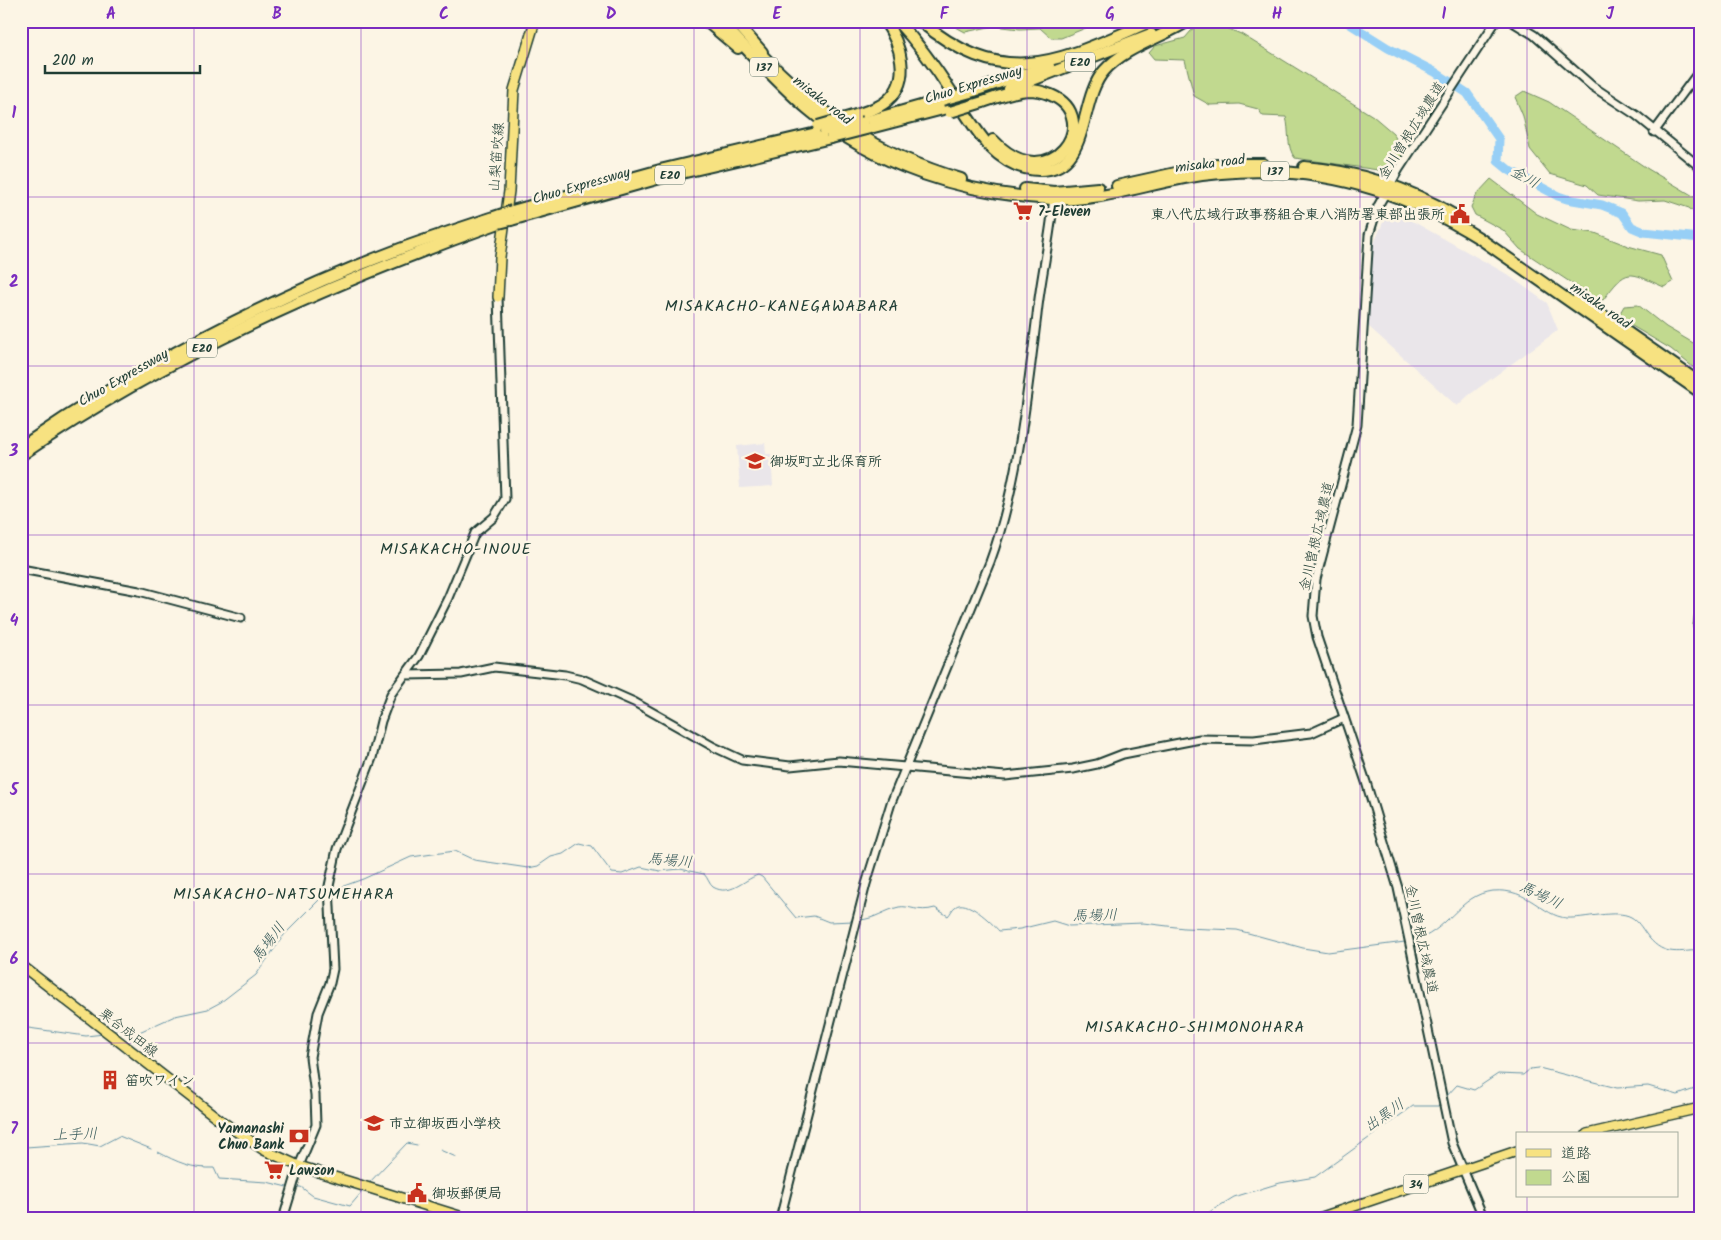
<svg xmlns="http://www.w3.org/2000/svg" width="1721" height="1240" viewBox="0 0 1721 1240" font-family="Kalam,'Klee One',sans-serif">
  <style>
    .built { fill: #eae6ea }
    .green { fill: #c1d98f; stroke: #708b62 }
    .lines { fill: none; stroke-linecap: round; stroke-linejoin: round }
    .stream { stroke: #6795a8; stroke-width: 1 }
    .river { stroke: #97cff6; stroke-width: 9 }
    .minor-casing { stroke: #1f3d34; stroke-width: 11 }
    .major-casing { stroke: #1f3d34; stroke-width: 12 }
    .highway-casing { stroke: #1f3d34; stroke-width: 14 }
    .minor { stroke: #fcf5e5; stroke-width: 7 }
    .major { stroke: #f7e281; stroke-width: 9 }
    .highway { stroke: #f7e281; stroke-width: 10 }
    .highway-bridge-casing { stroke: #1f3d34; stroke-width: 14; stroke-linecap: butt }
    .highway-bridge { stroke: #f7e281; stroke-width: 10 }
    .grid { fill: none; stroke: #7b2cbf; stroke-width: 1; stroke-opacity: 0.55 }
    .labels { text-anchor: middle; stroke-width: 5; stroke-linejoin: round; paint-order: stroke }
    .shield { fill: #fcf5e5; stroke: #617469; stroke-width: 1 }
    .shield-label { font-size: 12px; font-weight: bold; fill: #1f3d34 }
    .street-label { font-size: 14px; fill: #1f3d34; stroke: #fcf5e5 }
    .poi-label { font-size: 14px; font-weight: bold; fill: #1f3d34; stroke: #fcf5e5; text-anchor: start }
    .water-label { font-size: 15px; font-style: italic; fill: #375a5b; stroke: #fcf5e5 }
    .quarter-label { font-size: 16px; letter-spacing: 1px; fill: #1f3d34; stroke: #fcf5e5 }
    .neatline { fill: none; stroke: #7b2cbf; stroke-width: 2 }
    .grid-label { font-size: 16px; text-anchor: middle; font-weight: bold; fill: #7b2cbf }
  </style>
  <rect width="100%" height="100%" fill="#fcf5e5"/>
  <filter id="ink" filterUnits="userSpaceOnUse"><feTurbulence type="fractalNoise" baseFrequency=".02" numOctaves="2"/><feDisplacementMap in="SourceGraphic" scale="10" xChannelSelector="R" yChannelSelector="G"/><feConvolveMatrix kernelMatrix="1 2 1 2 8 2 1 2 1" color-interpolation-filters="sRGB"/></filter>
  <g filter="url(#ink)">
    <g class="built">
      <path d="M1389,208L1505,273L1547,303L1558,330L1469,395L1457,406L1368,326L1373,246Z"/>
      <path d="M765,443L766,454H771L773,486L740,488L737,446Z"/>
    </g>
    <g class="green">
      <path d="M945,21H1103L1061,38H1051L1040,28L1020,29L994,26L965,32Z"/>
      <path d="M1212,22L1241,34L1373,116L1393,133L1404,154L1393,167L1385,171L1295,158C1286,147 1290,131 1286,117L1263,116L1258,109L1239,104L1210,105L1194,96L1185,60L1154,59L1149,53L1155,46L1185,38L1197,24Z"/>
      <path d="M1524,91L1549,102L1648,169L1700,200V218L1689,208L1665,200L1638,201L1598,195L1587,185L1550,174L1530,149L1523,116L1515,97Z"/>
      <path d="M1491,179L1537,214L1571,230L1595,233L1628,246L1661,255L1673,282L1664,287C1627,271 1628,267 1603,300L1594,298L1520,249L1503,230L1475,215L1471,207L1477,194Z"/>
      <path d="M1638,305L1666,327L1700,347V373L1671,349L1627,323L1620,313L1624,306Z"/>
    </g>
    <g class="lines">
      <g class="stream">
        <path d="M333,890L363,879L411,857L455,851L474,860L528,868L538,866L551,857L563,854L579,843L592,846L612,873L622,874L641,867L660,871L680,869L704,874C708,878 709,884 713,887C730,897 743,880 758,875L762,877L796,918L814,916L829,922L854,921"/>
        <path d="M860,920C875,919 885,910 899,907C909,905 918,913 935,908L948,916C951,913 952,909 955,907C966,897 992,923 999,931L1020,929L1053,921L1069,926L1143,923L1184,928L1237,930L1303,948L1328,952L1405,942"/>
        <path d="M1412,941C1447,934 1459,894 1493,891C1530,888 1541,916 1567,918C1583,919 1617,909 1631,917C1637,920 1642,928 1646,934C1662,956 1675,952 1700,950"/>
        <path d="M21,1027L86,1036L104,1034"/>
        <path d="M113,1031L118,1029L137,1033L175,1016L208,1009L221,1002L256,975L284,935L327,892"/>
        <path d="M1445,1098L1457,1085L1474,1090L1498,1074L1523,1075L1530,1069L1539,1068L1617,1088L1648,1086L1678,1095L1700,1087"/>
        <path d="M26,1147L83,1143L100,1146L119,1136L151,1149"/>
        <path d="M440,1150L456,1157"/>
        <path d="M158,1152C177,1162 192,1169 214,1168L219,1179L267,1182L287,1187"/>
        <path d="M368,1184L407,1143L417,1145"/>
        <path d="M296,1187H301L313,1196L350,1206L362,1192"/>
        <path d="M1198,1219L1234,1197L1280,1183L1315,1177L1413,1106H1438L1441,1103"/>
      </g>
      <path class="river" d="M1345,21L1388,48L1435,72L1467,93L1499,139L1498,161L1509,170L1558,196L1567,199L1602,205L1622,213L1632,227L1644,232L1700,238"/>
      <defs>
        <g id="minor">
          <path d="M1511,21L1534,35L1592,86L1636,115L1700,167"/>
          <path d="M1654,132L1700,70"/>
          <path d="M21,569L139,591L241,618"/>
          <path d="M1700,611L1698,627L1700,630"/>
          <path d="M405,675L461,674L494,667L565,675L582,679L634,702L714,747L742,760L790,766L839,761L1005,776L1073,769L1097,764L1123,754L1200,739L1254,740L1311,733L1344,718"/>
          <path d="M283,1219L299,1166L316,1125L315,1095L310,1057L318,1013L330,983L333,969L329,886L337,849L372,758L381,721L391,694L419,656L448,598L475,533L494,517L505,499L498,297"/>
          <path d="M780,1219L866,884L891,803L990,562C1018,486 1027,395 1037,315C1041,275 1051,236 1054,195"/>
          <path d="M1484,1219L1452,1143L1398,888L1366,782L1317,637L1313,616L1316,579L1357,425L1369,235L1378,206L1399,169L1496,21"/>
        </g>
        <g id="major">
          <path d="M498,297L500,257L509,191L514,90L535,21"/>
          <path d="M21,965L224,1123L264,1150L299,1166L469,1219"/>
          <path d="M1587,1134L1700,1108"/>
          <path d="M1316,1219L1517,1151"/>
        </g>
        <g id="highway">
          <path d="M706,21L738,48"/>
          <path d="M720,21C749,51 777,83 809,110C876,167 965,194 1052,199C1096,202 1140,186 1184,178C1290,159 1388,181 1479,238L1700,392"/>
          <path d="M735,21L762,52"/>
          <path d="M897,21C918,43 936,68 952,93C964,111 975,130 989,146C1003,160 1019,170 1039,170C1091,171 1078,100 1104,71C1125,47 1161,38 1188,21"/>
          <path d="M920,21C1007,93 1060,60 1152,21"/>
          <path d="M757,50C818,113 876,154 961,179"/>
          <path d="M1009,89L1151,34"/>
          <path d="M974,91L1049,66"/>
          <path d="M983,102C997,97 1013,91 1028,90C1036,90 1044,92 1051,95C1105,118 1050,201 993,140"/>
          <path d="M856,115C867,111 880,108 888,100C912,79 900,43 885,21"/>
          <path d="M864,122L942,100"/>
          <path d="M870,128L947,108"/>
          <path d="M1304,167C1357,171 1408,188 1454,215"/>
          <path d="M1117,186L1203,167L1225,164H1263"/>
          <path d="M1025,189L1054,192L1098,188"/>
          <path d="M512,211L664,169L825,131"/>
          <path d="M511,220L664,177L831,138"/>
          <path d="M1578,298L1700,383"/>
          <path d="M21,447C136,368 270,298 400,249C433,237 467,226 500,215"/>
          <path d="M21,455C169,354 331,283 499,223"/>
        </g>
      </defs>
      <use href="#minor" class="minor-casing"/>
      <use href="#major" class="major-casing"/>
      <use href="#highway" class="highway-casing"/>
      <use href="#minor" class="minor"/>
      <use href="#major" class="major"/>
      <use href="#highway" class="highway"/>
      <defs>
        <g id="highway-bridge">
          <path d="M942,100L974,91"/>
          <path d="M950,112L983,102"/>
          <path d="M818,126L856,115"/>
          <path d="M825,131L864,122"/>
          <path d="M831,138L870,128"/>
          <path d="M500,215L512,211"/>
          <path d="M499,223L511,220"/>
        </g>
      </defs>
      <use href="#highway-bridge" class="highway-bridge-casing"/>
      <use href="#highway-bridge" class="highway-bridge"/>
    </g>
  </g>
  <path class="grid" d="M194,21V1219M361,21V1219M527,21V1219M694,21V1219M860,21V1219M1027,21V1219M1194,21V1219M1360,21V1219M1527,21V1134M21,197H1700M21,366H1700M21,535H1700M21,705H1700M21,874H1700M21,1043H1700M1527,1196V1219"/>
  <defs>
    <symbol id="supermarket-bare" viewBox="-9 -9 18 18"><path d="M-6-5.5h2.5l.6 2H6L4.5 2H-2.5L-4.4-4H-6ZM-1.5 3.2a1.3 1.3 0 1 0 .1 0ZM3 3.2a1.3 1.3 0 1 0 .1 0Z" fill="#c8321e" stroke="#fcf5e5" stroke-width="2.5" paint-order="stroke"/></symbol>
    <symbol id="civic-bare" viewBox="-9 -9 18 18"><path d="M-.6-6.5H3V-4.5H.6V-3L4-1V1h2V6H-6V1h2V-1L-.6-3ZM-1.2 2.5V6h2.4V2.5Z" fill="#c8321e" stroke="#fcf5e5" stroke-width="2.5" paint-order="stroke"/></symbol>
    <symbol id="school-bare" viewBox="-9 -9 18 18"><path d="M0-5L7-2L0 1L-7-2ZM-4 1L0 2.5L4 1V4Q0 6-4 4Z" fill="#c8321e" stroke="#fcf5e5" stroke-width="2.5" paint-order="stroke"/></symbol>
    <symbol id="building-bare" viewBox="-9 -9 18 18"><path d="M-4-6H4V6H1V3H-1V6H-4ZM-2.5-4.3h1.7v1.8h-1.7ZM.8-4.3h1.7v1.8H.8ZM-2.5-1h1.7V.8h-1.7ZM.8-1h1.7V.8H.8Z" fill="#c8321e" stroke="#fcf5e5" stroke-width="2.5" paint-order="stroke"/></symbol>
    <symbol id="bank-bare" viewBox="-9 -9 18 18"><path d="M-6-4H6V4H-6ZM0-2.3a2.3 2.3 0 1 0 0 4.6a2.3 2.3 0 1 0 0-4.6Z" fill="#c8321e" stroke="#fcf5e5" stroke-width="2.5" paint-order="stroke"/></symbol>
  </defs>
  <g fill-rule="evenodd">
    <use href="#supermarket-bare" x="1009" y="197" width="28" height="28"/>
    <use href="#civic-bare" x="1446" y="200" width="28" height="28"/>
    <use href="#school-bare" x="741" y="447" width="28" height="28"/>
    <use href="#building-bare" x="96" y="1066" width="28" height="28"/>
    <use href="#school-bare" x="360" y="1109" width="28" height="28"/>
    <use href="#bank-bare" x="285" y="1122" width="28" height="28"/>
    <use href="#supermarket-bare" x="260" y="1156" width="28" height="28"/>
    <use href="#civic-bare" x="403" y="1179" width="28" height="28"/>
  </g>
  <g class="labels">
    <g class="shield">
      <rect x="1065" y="52.5" width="30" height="19" rx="4"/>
      <rect x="750" y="57.5" width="28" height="19" rx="4"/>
      <rect x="1261" y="161.5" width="28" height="19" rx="4"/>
      <rect x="655" y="165.5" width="30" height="19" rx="4"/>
      <rect x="187" y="338.5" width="30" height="19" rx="4"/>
      <rect x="1403.5" y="1174.5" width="25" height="19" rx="4"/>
    </g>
    <g class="shield-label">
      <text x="1080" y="66">E20</text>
      <text x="764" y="71">137</text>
      <text x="1275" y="175">137</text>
      <text x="670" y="179">E20</text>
      <text x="202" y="352">E20</text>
      <text x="1416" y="1188">34</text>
    </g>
    <g class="street-label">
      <text transform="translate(973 84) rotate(-17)" y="5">Chuo Expressway</text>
      <text transform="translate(823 100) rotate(38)" y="5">misaka road</text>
      <text transform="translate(1411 130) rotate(-58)" y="5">金川曽根広域農道</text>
      <text transform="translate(496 157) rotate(-86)" y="5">山梨笛吹線</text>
      <text transform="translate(1210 163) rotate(-7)" y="5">misaka road</text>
      <text transform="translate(581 185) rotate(-16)" y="5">Chuo Expressway</text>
      <text transform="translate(1601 305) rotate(35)" y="5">misaka road</text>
      <text transform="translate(123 377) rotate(-30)" y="5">Chuo Expressway</text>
      <text transform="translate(1316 536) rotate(-77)" y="5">金川曽根広域農道</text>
      <text transform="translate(1422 939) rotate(78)" y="5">金川曽根広域農道</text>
      <text transform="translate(129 1032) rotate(38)" y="5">栗合成田線</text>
    </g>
    <g class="poi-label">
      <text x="1038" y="216">7-Eleven</text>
      <text x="1445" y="219" text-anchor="end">東八代広域行政事務組合東八消防署東部出張所</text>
      <text x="770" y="466">御坂町立北保育所</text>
      <text x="125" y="1085">笛吹ワイン</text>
      <text x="389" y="1128">市立御坂西小学校</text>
      <text x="284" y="1133" text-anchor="end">Yamanashi<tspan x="284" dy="16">Chuo Bank</tspan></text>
      <text x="289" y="1175">Lawson</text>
      <text x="432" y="1198">御坂郵便局</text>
    </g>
    <g class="water-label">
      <text transform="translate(1525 177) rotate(29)" y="5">金川</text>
      <text transform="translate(670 860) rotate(5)" y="5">馬場川</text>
      <text transform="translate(1541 895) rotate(25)" y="5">馬場川</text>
      <text transform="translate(1095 915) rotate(-1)" y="5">馬場川</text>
      <text transform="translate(268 942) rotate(-53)" y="5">馬場川</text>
      <text transform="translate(1384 1115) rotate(-35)" y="5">出黒川</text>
      <text transform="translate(75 1134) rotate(-2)" y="5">上手川</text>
    </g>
    <g class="quarter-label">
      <text x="782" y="311">MISAKACHO-KANEGAWABARA</text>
      <text x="456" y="554">MISAKACHO-INOUE</text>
      <text x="284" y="899">MISAKACHO-NATSUMEHARA</text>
      <text x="1195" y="1032">MISAKACHO-SHIMONOHARA</text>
    </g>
  </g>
  <rect width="1721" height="1240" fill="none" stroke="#fcf5e5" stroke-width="55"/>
  <rect x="1516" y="1132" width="162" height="65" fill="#fcf5e5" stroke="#a4ab9e"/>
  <rect x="1526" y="1149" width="25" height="8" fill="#f7e281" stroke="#a4ab9e"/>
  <text x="1561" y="1158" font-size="15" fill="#1f3d34">道路</text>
  <rect x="1526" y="1170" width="25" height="15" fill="#c1d98f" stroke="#a4ab9e"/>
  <text x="1561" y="1182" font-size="15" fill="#1f3d34">公園</text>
  <path d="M45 65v8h155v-8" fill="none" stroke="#1f3d34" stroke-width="2.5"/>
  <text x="52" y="65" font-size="15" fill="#1f3d34" stroke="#fcf5e5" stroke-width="4" paint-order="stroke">200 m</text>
  <rect x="28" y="28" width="1666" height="1184" class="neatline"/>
  <g class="grid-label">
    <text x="111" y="19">A</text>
    <text x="277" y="19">B</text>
    <text x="444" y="19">C</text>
    <text x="611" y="19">D</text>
    <text x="777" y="19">E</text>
    <text x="944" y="19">F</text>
    <text x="1110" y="19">G</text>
    <text x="1277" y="19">H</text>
    <text x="1444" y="19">I</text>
    <text x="1610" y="19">J</text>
    <text x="14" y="118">1</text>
    <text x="14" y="287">2</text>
    <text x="14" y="456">3</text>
    <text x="14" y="626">4</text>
    <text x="14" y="795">5</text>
    <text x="14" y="964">6</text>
    <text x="14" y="1134">7</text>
  </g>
</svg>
